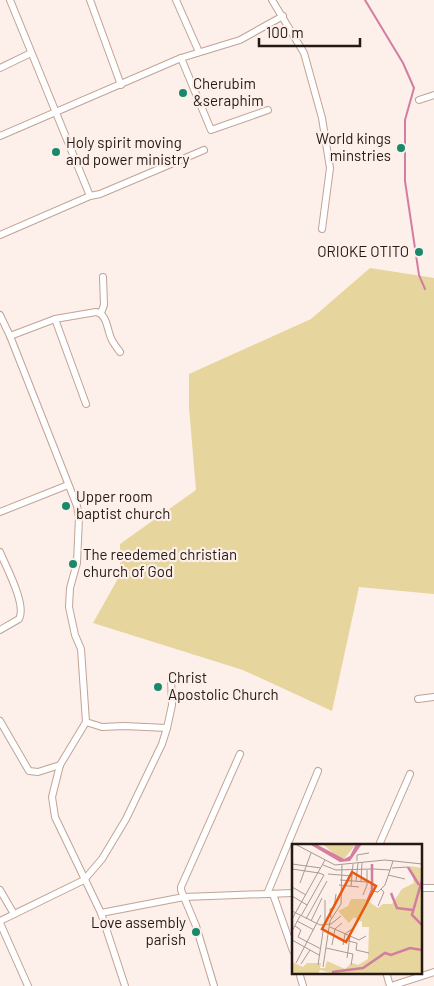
<svg xmlns="http://www.w3.org/2000/svg" width="434" height="986" viewBox="0 0 434 986" font-family="Barlow,sans-serif">
  <style>
    .green { fill: #e6d59d }
    .lines { fill: none; stroke-linecap: round; stroke-linejoin: round }
    .stream { stroke: #d37ea1; stroke-width: 2 }
    .minor-casing { stroke: #c2a395; stroke-width: 8 }
    .minor { stroke: #fff; stroke-width: 6 }
    .poi-dot { fill: #188a6b; stroke: #fdefea; stroke-width: 2 }
    .labels { text-anchor: middle; stroke-width: 4.5; stroke-linejoin: round; paint-order: stroke }
    .poi-label { font-size: 15px; fill: #251914; stroke: #fdefea; text-anchor: start }
    .inset-river { fill: none; stroke: #d37ea1; stroke-width: 2.5 }
    .inset-road { fill: none; stroke: #a79994; stroke-width: 1 }
    .view { fill: #e8590c; fill-opacity: 0.15; stroke: #e8590c; stroke-width: 2.5 }
    .inset-edge { fill: none; stroke: #251914; stroke-width: 2.5 }
  </style>
  <rect width="100%" height="100%" fill="#fdefea"/>
  <path class="green" d="M370,268L434,278V594L359,587L332,711L243,670L93,623L120,575V544L196,490L189,407V374L311,319Z"/>
  <g class="lines">
    <path class="stream" d="M365,0L403,63L414,88L405,120V181L419,275L425,289"/>
    <defs>
      <g id="minor">
        <path d="M10,0L90,196"/>
        <path d="M90,0L121,85"/>
        <path d="M176,0L199,52"/>
        <path d="M272,0L304,53L322,118L330,168L322,229"/>
        <path d="M181,58L211,130L268,110"/>
        <path d="M0,68L31,53"/>
        <path d="M419,100L434,95"/>
        <path d="M0,136L181,58L240,40L283,16"/>
        <path d="M0,235L90,196L100,194L204,150"/>
        <path d="M101,313L104,305L103,277"/>
        <path d="M0,315L10,336L77,506L79,517L77,563L70,588L69,607L75,635L81,649L86,722L60,765L52,797L55,817L101,913L125,986"/>
        <path d="M55,319L86,404"/>
        <path d="M10,336L55,319L96,312C107,314 107,329 111,338C113,343 117,348 120,352"/>
        <path d="M0,512L68,485"/>
        <path d="M0,552C6,567 27,605 19,619L0,630"/>
        <path d="M418,699L434,697"/>
        <path d="M0,721L29,771L38,772L60,765"/>
        <path d="M86,722L102,727L124,726L167,728"/>
        <path d="M379,845L410,774"/>
        <path d="M420,888H434"/>
        <path d="M0,890L14,914"/>
        <path d="M267,894L318,771"/>
        <path d="M273,894L293,951"/>
        <path d="M101,913L184,897L293,893"/>
        <path d="M0,921L84,880L102,859L126,819L162,744L167,728L172,705L171,679"/>
        <path d="M0,923L28,986"/>
        <path d="M299,972L303,986"/>
        <path d="M386,972L390,986"/>
        <path d="M214,986L196,926L181,890V887L240,754"/>
        <path d="M391,986L434,972"/>
      </g>
    </defs>
    <use href="#minor" class="minor-casing"/>
    <use href="#minor" class="minor"/>
  </g>
  <g class="poi-dot">
    <circle cx="183" cy="93" r="5"/>
    <circle cx="401" cy="148" r="5"/>
    <circle cx="56" cy="152" r="5"/>
    <circle cx="419" cy="252" r="5"/>
    <circle cx="66" cy="506" r="5"/>
    <circle cx="73" cy="564" r="5"/>
    <circle cx="158" cy="687" r="5"/>
    <circle cx="196" cy="932" r="5"/>
  </g>
  <g class="labels">
    <g class="poi-label">
      <text x="193" y="89">Cherubim<tspan x="193" dy="17">&amp;seraphim</tspan></text>
      <text x="391" y="144" text-anchor="end">World kings<tspan x="391" dy="17">minstries</tspan></text>
      <text x="66" y="148">Holy spirit moving<tspan x="66" dy="17">and power ministry</tspan></text>
      <text x="409" y="257" text-anchor="end">ORIOKE OTITO</text>
      <text x="76" y="502">Upper room<tspan x="76" dy="17">baptist church</tspan></text>
      <text x="83" y="560">The reedemed christian<tspan x="83" dy="17">church of God</tspan></text>
      <text x="168" y="683">Christ<tspan x="168" dy="17">Apostolic Church</tspan></text>
      <text x="186" y="928" text-anchor="end">Love assembly<tspan x="186" dy="17">parish</tspan></text>
    </g>
  </g>
  <g transform="translate(292 844)">
    <rect width="130" height="130" fill="#fdefea"/>
    <path d="M24,0H64L52,15L45,13L32,1ZM118,22L130,24V130H42L28,126L26,130H0V118L11,123L15,119H29L28,124H33L35,117L53,125L60,119L66,121L76,115L77,83H70V78L62,73L57,79L46,67L56,62L59,55H73L86,64L91,60H100L110,45L122,39Z" fill="#e6d59d"/>
    <path d="M24,0L52,15L58,12L64,0H70L58,17L48,18L19,1Z" fill="#d37ea1"/>
    <path class="inset-river" d="M116,23L127,41M130,36L120,71L130,81M99,49L105,64L121,66M75,58L80,46V20M40,128L71,124L93,109L99,111L118,104L130,106"/>
    <path class="inset-road" d="M3,0L43,21L93,16L130,20M65,17V11L77,9M0,20L29,24M31,21L44,26L79,25M100,24L116,23M0,25L27,29M81,25L98,26M36,30L60,32M96,31L113,35M48,36L75,38M64,37L66,19M69,37L70,19M8,39L19,9M47,41L67,43M59,42L61,20M0,43L14,51M80,47L86,48L93,41L101,17M71,51L75,41V26M0,52L15,61M33,56V81M86,62L92,48L89,45M0,67L28,81L39,80L49,72M9,72L32,31L27,29M39,74L38,65L42,64L44,50M0,75L33,16M14,75L35,37M5,77L22,86M19,77L30,54M3,82L9,86L6,93L29,105M38,83L67,96L74,92M0,87L8,72M0,96L27,111M52,96L65,99L64,106L77,109M40,101L43,85L50,79M51,101L53,90L60,85M34,104L61,110L59,121M55,114L58,92M4,119L29,71M9,120L18,106M26,121L32,81M31,123L38,77L49,60L50,21"/>
    <path class="view" d="M60,28L84,42L54,98L30,85Z"/>
    <rect width="130" height="130" class="inset-edge"/>
  </g>
  <path d="M259 38v8h101v-8" fill="none" stroke="#251914" stroke-width="2.5"/>
  <text x="266" y="38" font-size="15" fill="#251914" stroke="#fdefea" stroke-width="4" paint-order="stroke">100 m</text>
</svg>
